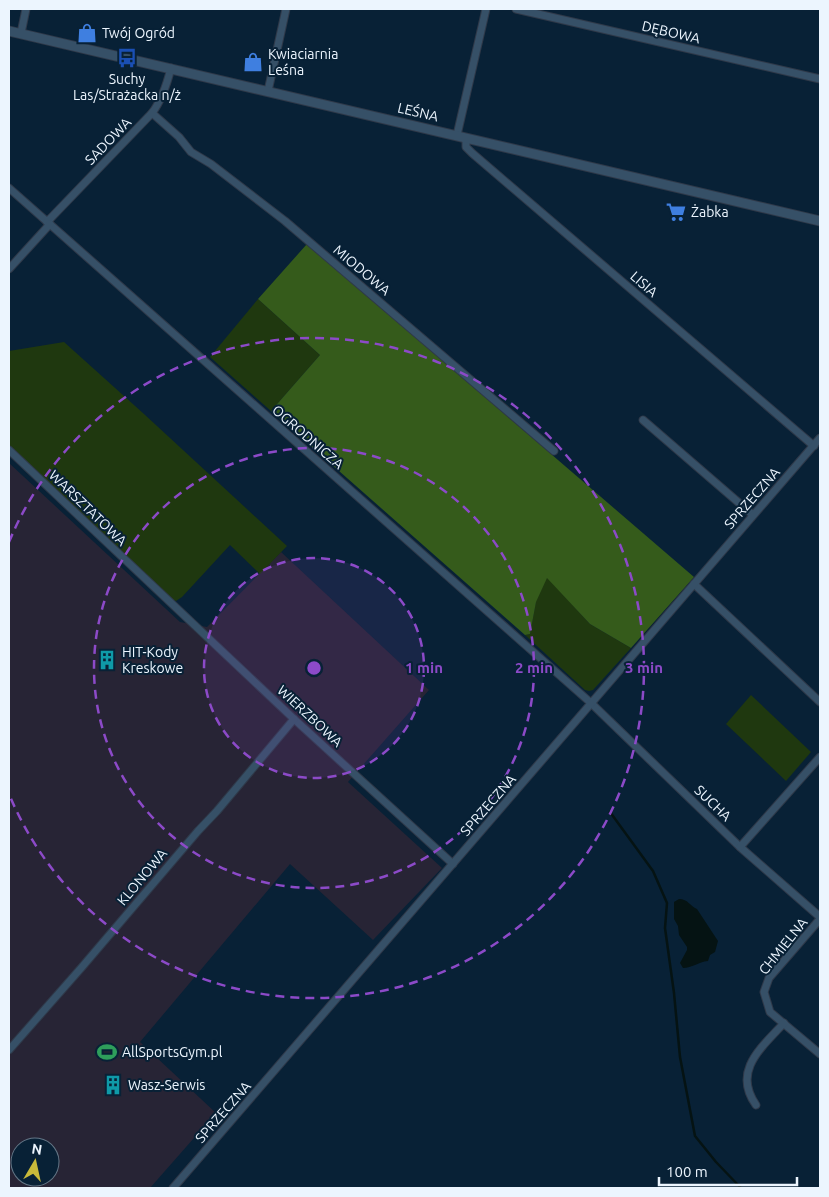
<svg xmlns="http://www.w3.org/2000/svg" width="829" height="1197" viewBox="0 0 829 1197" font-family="Ubuntu,sans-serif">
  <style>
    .industrial { fill: #272435; fill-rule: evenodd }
    .green { fill: #1f380f }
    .forest { fill: #355b1b }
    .water { fill: #051313 }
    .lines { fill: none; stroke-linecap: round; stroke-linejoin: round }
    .stream { stroke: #051313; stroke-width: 2.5 }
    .minor-casing { stroke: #2f3949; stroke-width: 9 }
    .tertiary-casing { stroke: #2f3949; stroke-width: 11 }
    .minor { stroke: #365067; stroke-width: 7 }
    .tertiary { stroke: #365067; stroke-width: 9 }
    .ring { fill: none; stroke: #8c4ac8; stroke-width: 2.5; stroke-dasharray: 9 6 }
    .labels { text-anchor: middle; stroke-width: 4; stroke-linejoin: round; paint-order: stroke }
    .street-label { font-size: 14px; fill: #ecf5fe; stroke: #082136 }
    .poi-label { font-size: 14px; fill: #ecf5fe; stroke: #082136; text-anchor: start }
    .centre { fill: #8c4ac8; stroke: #082136; stroke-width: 2.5 }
    .ring-label { font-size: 15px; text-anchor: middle; font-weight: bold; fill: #8c4ac8; stroke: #082136; stroke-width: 4; stroke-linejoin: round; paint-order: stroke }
  </style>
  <rect width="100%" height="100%" fill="#082136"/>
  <path class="industrial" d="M9,463L180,622L207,627L281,552L429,690L348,782L442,868L373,940L290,864L140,1042L216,1113L150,1188H9ZM20,1147H50V1177H20Z"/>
  <g class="green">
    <path d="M258,299L320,355L271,411L210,357Z"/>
    <path d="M64,342L144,414L287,546L260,574L230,545L182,597L176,601L170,599L9,445V351Z"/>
    <path d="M547,577L590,624L631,648L593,690L589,691L585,690L525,635L530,634L536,601Z"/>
    <path d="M751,695L811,752L786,781L726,724Z"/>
  </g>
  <path class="forest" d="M307,244L694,577L631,648L590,624L547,578L536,602L530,634L525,635L271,411L320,355L258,299Z"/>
  <path class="water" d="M679,899C688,899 690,906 697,909L718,941L715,952L710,955L708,961C698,962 692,968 683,968L680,963L687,950V947L679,935L678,926L674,919V902Z"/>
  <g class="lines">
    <path class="stream" d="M610,812L653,871L667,903L665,928L674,993L680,1057L695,1136L716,1162L741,1188"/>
    <defs>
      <g id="minor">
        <path d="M516,9L820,79"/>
        <path d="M21,33L26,9"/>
        <path d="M268,91L286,9"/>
        <path d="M152,113L179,137L191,152L211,164L285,221L554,451"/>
        <path d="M457,135L486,9"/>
        <path d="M466,138V147L472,153L814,446"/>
        <path d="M9,188L591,703L740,847L820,917"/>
        <path d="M47,222L152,113C162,100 167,84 171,68"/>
        <path d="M9,269L50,224"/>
        <path d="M643,420L753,515"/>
        <path d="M9,450L294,719L453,864"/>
        <path d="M694,584L820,702"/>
        <path d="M740,847L820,757"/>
        <path d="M820,919L769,978L764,992L770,1012L820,1054"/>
        <path d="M9,1050L82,967L198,831L217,811L294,719"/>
        <path d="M756,1105C732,1071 761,1048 784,1023"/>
        <path d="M173,1188L820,438"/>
      </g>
      <path id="tertiary" d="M9,31L820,221"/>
    </defs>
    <use href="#minor" class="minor-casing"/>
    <use href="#tertiary" class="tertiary-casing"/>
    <use href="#minor" class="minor"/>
    <use href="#tertiary" class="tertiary"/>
  </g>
  <circle cx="314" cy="668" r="110" fill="#8c4ac8" fill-opacity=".12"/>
  <g class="ring">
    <circle cx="314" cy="668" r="110"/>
    <circle cx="314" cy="668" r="220"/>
    <path d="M9 542A330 330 0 1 1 9 794"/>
  </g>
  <defs>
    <symbol id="shop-bare" viewBox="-9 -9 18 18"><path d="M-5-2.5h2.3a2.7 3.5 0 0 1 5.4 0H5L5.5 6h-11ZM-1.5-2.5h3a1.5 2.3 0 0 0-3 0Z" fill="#3f7fe0" stroke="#082136" stroke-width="2.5" paint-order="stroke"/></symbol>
    <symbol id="bus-bare" viewBox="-9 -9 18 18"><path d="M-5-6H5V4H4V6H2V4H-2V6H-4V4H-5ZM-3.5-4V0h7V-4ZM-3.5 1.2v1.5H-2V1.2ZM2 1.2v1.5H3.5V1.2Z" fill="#1a4fb4" stroke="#082136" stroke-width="2.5" paint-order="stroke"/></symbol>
    <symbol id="supermarket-bare" viewBox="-9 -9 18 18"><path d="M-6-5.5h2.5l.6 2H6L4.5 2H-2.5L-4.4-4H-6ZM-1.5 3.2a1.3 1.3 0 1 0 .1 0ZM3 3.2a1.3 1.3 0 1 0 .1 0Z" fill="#3f7fe0" stroke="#082136" stroke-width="2.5" paint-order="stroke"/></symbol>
    <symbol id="building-bare" viewBox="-9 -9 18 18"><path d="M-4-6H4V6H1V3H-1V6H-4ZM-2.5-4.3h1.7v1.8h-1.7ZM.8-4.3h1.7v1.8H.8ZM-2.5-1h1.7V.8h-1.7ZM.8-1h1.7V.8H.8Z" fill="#0f9aa8" stroke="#082136" stroke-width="2.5" paint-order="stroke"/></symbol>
    <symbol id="stadium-bare" viewBox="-9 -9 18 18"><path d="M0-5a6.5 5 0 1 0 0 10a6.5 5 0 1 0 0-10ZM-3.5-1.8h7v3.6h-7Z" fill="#2e9e5b" stroke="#082136" stroke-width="2.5" paint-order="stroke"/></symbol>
  </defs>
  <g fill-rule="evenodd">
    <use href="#shop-bare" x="73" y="19" width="28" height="28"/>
    <use href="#bus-bare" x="113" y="44" width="28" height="28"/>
    <use href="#shop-bare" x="239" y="48" width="28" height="28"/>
    <use href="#supermarket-bare" x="662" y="198" width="28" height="28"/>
    <use href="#building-bare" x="93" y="646" width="28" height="28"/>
    <use href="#stadium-bare" x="93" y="1038" width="28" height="28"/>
    <use href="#building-bare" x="99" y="1071" width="28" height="28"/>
  </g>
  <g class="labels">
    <g class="street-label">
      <text transform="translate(671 32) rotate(13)" y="5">DĘBOWA</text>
      <text transform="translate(418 112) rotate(13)" y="5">LEŚNA</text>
      <text transform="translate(108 141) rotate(-46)" y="5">SADOWA</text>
      <text transform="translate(362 270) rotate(40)" y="5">MIODOWA</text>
      <text transform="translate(644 284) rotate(41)" y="5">LISIA</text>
      <text transform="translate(308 437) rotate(41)" y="5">OGRODNICZA</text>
      <text transform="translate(752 498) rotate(-49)" y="5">SPRZECZNA</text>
      <text transform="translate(88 508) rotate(44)" y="5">WARSZTATOWA</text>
      <text transform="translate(310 716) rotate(43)" y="5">WIERZBOWA</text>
      <text transform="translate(713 803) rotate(44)" y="5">SUCHA</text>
      <text transform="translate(488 805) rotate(-49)" y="5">SPRZECZNA</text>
      <text transform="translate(142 877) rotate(-50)" y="5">KLONOWA</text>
      <text transform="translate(783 946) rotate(-51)" y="5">CHMIELNA</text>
      <text transform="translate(223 1112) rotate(-49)" y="5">SPRZECZNA</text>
    </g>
    <g class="poi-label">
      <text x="102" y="38">Twój Ogród</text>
      <text x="268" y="59">Kwiaciarnia<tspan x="268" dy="16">Leśna</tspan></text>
      <text x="127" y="84" text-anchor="middle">Suchy<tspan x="127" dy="16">Las/Strażacka n/ż</tspan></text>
      <text x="691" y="217">Żabka</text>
      <text x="122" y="657">HIT-Kody<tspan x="122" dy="16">Kreskowe</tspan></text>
      <text x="122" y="1057">AllSportsGym.pl</text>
      <text x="128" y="1090">Wasz-Serwis</text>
    </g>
  </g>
  <circle cx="314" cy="668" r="8" class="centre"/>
  <g class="ring-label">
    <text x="424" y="673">1 min</text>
    <text x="534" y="673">2 min</text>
    <text x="644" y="673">3 min</text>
  </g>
  <rect width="829" height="1197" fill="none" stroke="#ecf5fe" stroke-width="20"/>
  <g transform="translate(35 1162) rotate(9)"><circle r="24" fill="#082136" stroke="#637686"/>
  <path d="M0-4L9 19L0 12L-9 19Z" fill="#c9ba3a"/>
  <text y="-8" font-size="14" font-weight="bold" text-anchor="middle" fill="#ecf5fe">N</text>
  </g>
  <path d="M659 1177v8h138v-8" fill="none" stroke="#ecf5fe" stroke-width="2.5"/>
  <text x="666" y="1177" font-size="15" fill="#ecf5fe" stroke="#082136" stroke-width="4" paint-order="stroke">100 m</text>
</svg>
